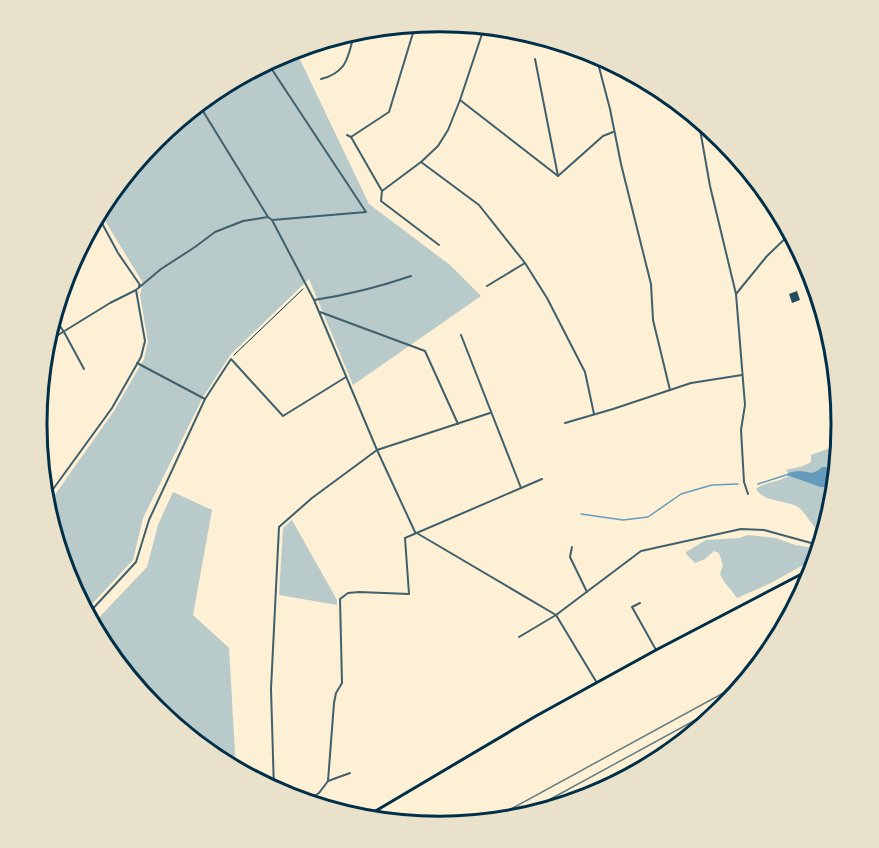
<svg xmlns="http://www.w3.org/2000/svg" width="879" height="848" viewBox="0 0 879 848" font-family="Manrope,sans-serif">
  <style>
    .green { fill: #b9caca }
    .water { fill: #669bbc }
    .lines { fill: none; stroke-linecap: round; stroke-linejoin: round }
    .stream { stroke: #669bbc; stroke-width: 1.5 }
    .building { fill: #264d5e }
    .path { stroke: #003049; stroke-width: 1 }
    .minor { stroke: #3f606c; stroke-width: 2 }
    .tertiary { stroke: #3f606c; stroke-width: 2 }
    .secondary { stroke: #003049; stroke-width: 3 }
    .rail { stroke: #657d81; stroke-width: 1.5 }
    .rim { fill: none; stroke: #003049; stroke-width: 3 }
  </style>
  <rect width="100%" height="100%" fill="#fdf0d5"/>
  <g class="green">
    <path d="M295,49L369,204L450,265L481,296L353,385L309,279L231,354L203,397L143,518L133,560L91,605L71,586L67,578L45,504L54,496L114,411L144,359L148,342L140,295L143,283L99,211L105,200L155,139L216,89L286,52Z"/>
    <path d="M841,444L838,467H822C811,477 810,470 798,471C794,471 791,472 788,473L786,470L803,466L811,462V455Z"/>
    <path d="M788,476L820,487H836L835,503L827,530L820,532C810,525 805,509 794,505C782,500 763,501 756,489C766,481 778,483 788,476Z"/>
    <path d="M173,492L212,510L193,615L229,648L236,770C180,740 122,681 92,625L147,567L158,525Z"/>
    <path d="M292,520L337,600V605L279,595L283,528Z"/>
    <path d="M748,535L776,538L795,545L821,549L818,559L807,563L769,584L737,598C732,590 724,584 720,574L723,565L719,553L714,551L705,559L695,563L686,554V552L706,540L739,538Z"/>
  </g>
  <path class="water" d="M822,467H838L836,487H820L786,475L788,473C791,472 794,471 798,471C809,470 811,477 822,467Z"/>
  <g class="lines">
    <g class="stream">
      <path d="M758,484L786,475"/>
      <path d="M581,514L623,520L648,517L681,494L712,485L738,484"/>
    </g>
  </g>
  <g class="building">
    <path d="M797,291L800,300L792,303L789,294Z"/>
    <path d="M842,424L841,437L837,438L834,427Z"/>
  </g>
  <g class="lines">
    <path class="path" d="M234,355L303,289"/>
    <g class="minor">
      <path d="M595,52L610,109L621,164L651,284L653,320L670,390"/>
      <path d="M535,59L558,176"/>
      <path d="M321,79C349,72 348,55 355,31"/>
      <path d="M460,100L558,176L603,136L613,132"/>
      <path d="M198,103L268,217"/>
      <path d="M698,118L710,186L736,294L745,405L741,430L744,482L748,494"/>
      <path d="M347,135L351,137L389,112L416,23"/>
      <path d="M351,137L382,191"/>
      <path d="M421,162L479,205L525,263L547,298L585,372L594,414"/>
      <path d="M382,191L421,162L438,146L448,130L460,100L485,25"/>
      <path d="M382,191L381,201L439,245"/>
      <path d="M97,214L118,253L140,285L139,286"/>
      <path d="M272,220L314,300L377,450L415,532"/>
      <path d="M804,279L814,276"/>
      <path d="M487,286L525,263"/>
      <path d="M736,294L767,256L792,232"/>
      <path d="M314,300C347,295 379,287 411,276"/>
      <path d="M320,312L425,351L458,424"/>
      <path d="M53,316L64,332L84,369"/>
      <path d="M461,335L521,488"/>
      <path d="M45,343L110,303L136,290L161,269L195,247L215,232L243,221L268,217L272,220L366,212L267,62"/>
      <path d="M137,363L205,399"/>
      <path d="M40,393L42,398"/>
      <path d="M565,423L613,409L691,383L742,375"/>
      <path d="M44,499L51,492L112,408L141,357L145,341L136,290"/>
      <path d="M415,532L556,615L597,683"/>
      <path d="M572,547L570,557L587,592"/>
      <path d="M75,593L92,609"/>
      <path d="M640,603L632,607L656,650"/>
      <path d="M87,615L136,562L149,520L205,399L231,359L283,416L346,377"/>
      <path d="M519,637L556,615L641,551L741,529L764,530L822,546"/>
      <path d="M328,781L334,703L336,693L342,683L340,599L348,593L359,592L409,594L405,538L542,479"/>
      <path d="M274,790L271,689L279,527L312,498L377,450L490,413"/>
      <path d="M308,803L311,798L319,793L328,781L350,773"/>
    </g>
    <path class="tertiary" d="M792,232L804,279L838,376"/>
    <path class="secondary" d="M362,819L536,716L656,650L815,567"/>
    <g class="rail">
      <path d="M512,820L732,700"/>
      <path d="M487,822L749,679"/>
    </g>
  </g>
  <path d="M0 0H879V848H0ZM47 424a392 392 0 1 1 784 0a392 392 0 1 1-784 0Z" fill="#e9e1ca" fill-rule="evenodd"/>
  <path class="rim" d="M47 424a392 392 0 1 1 784 0a392 392 0 1 1-784 0Z"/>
</svg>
